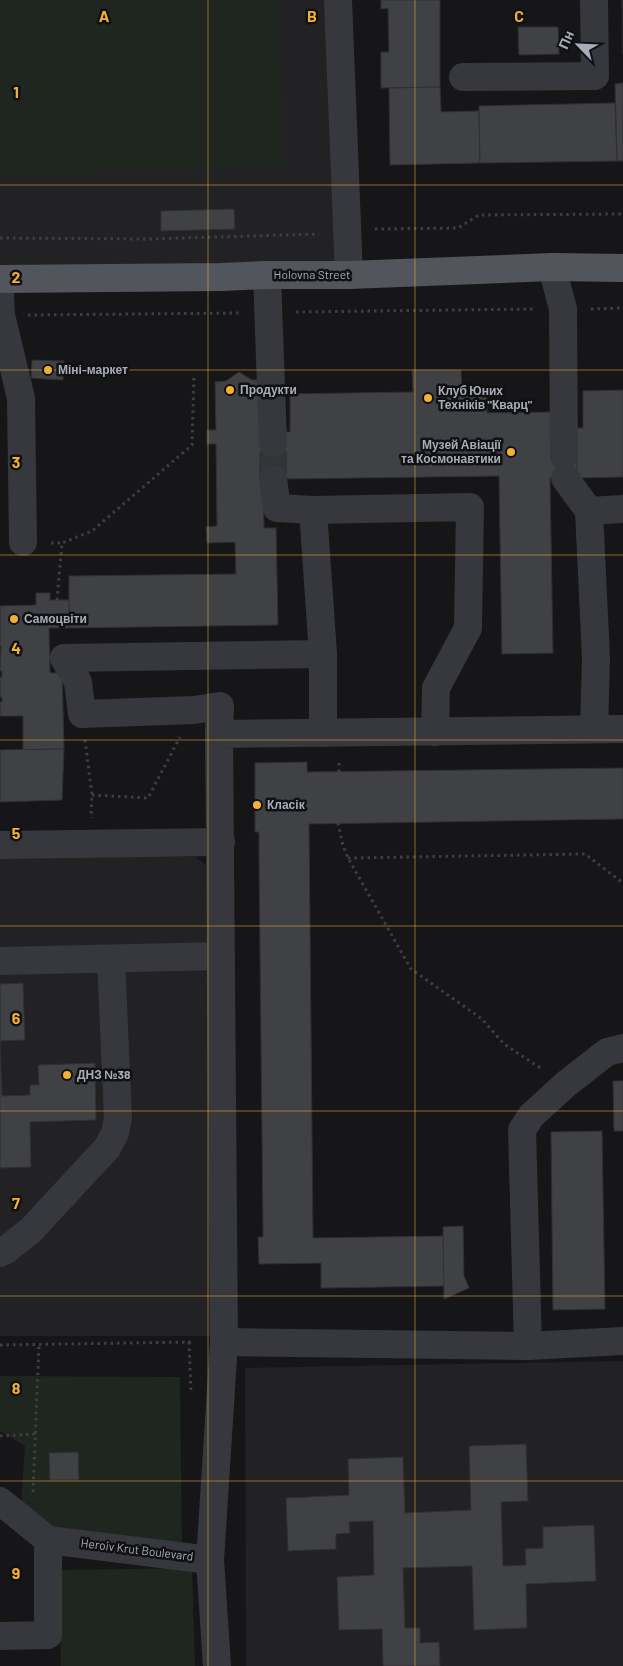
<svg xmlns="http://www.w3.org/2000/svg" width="623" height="1666" viewBox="0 0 623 1666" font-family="Barlow,sans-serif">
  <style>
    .built { fill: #222225 }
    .green { fill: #1e261f }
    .building { fill: #404145; stroke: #303034 }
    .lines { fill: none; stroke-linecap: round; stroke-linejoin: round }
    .minor-tunnel { stroke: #333438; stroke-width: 28; stroke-dasharray: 28 14; stroke-linecap: butt }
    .path { stroke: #3d3f44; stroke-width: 3; stroke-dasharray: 2.5 4; stroke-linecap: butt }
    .minor { stroke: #37383d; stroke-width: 28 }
    .major { stroke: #53555c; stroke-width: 28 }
    .grid { fill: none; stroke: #f2b134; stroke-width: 1; stroke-opacity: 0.55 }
    .poi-dot { fill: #f2b134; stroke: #111113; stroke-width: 2 }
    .labels { text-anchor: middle; stroke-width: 5; stroke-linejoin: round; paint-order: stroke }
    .street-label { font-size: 12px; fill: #a8adb8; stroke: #111113 }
    .poi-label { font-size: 12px; font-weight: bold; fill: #a8adb8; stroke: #111113; text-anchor: start }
    .grid-label { font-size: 16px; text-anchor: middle; font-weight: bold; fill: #f2b134; stroke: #111113; stroke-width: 5; stroke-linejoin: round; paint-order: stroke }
  </style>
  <rect width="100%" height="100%" fill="#161618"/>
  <g class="built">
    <path d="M0,0H339L349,274L0,278Z"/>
    <path d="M0,857H196L206,865L211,1336H0Z"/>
    <path d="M623,1361V1666H246L245,1368Z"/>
  </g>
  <g class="green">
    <path d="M0,0H280L284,168L0,175Z"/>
    <path d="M0,1376L180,1377L182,1546L19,1533L25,1446L0,1431Z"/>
    <path d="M192,1568L195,1666H61L59,1570Z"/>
  </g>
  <g class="building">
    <path d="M381,0H440V87L381,88V52H389L388,8L381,9Z"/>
    <path d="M622,0H623V53V31Z"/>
    <path d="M518,27H558L559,54L519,55Z"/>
    <path d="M623,83V161H617L615,84Z"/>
    <path d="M440,87L441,112L479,111L480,163L390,165L389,88Z"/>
    <path d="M615,103L617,161L480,163L479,106Z"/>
    <path d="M234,209L235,229L161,231V211Z"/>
    <path d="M32,360L64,361L63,380L31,378Z"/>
    <path d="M412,370H461L462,392L487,391V413L552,412L577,456V478H550L553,653L502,654L499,476L281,479L280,432H290V394L413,392Z"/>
    <path d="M239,372L252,380H262L280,443L281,479L263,480L264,528H276L278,625L69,628V576L236,574L235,542L207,543L206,527L217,526L216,444H207V430H216L215,382L226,381Z"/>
    <path d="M623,390V477L577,478V428H583V391Z"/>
    <path d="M36,593H50V600H69V628H49L50,673H62L64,749L23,750V716H0V702H2V697H0V677H2V671H0L1,646H0V606L36,605Z"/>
    <path d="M64,749L62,800L0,802V750Z"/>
    <path d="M307,762V772L623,768V819L309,824L313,1238L444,1236L445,1286L321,1288V1263L259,1264L258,1237H263V1226L259,856V832H255V763Z"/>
    <path d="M23,983L25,1040L0,1041L2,1096L30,1095V1085H39L38,1065L95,1063L96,1120L30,1122L31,1167L0,1168V984Z"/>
    <path d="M613,1081H623V1131H614Z"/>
    <path d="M602,1131L605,1309L553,1310L551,1132Z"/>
    <path d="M463,1226L464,1276L469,1288L444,1299L443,1227Z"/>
    <path d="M526,1444L528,1501L501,1502L503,1566L526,1565L525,1549L543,1548V1527L594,1525L596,1581L526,1584L527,1628L474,1630L472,1566L403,1568L405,1628H420V1643L439,1642L440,1666H383L382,1629L339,1630L337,1577L374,1575L373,1521L349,1522L350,1533L336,1534V1549L288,1551L286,1498L349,1495L348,1459L403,1457L405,1513L471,1510L469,1446Z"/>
    <path d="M78,1452L79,1480H50L49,1453Z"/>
  </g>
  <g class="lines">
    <path class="minor-tunnel" d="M273,479V443"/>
    <g class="path">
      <path d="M375,229L458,228L479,215L623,214"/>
      <path d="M0,238L148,239L319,234"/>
      <path d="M591,309L623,308"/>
      <path d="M296,312L534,309"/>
      <path d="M28,315L242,313"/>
      <path d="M51,543H62"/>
      <path d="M57,600L62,543L92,531L192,445L194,375"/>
      <path d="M85,740L92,795L91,818"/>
      <path d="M339,772V759"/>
      <path d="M92,795L148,798L180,737"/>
      <path d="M338,823L343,846L348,858L411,969L482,1019L504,1044L542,1069"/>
      <path d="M348,858L585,854L623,883"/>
      <path d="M189,1342L191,1394"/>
      <path d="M0,1345L191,1342"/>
      <path d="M0,1436L36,1434"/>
      <path d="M33,1492L39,1345"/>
    </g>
    <g class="minor">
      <path d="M338,0L349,275"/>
      <path d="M463,77L595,76L594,0"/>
      <path d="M552,267L563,309L564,456"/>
      <path d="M267,275L273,443"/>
      <path d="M0,295L1,315L21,398L23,542"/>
      <path d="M565,478L589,511L596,658L594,729"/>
      <path d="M273,479L277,508L313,510"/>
      <path d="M589,511L623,509"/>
      <path d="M64,658L323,654"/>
      <path d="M64,658L78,682L82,714L194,710L220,706L219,734"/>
      <path d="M323,733V654L313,510L470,507L468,628L436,688L435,732"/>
      <path d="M0,845L221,842"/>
      <path d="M0,961L221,956"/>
      <path d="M0,1253L6,1250L31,1230L107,1148L115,1133L118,1118L111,959"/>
      <path d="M224,1342L528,1346L623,1341"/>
      <path d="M528,1346L522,1130L531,1116L566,1084L607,1052L623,1048"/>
      <path d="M0,1501L48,1540L210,1560L217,1666"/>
      <path d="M210,1560L224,1342L219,734L623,729"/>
      <path d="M0,1636L48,1635V1540"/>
    </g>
    <path class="major" d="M0,279L221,277L267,275H349L552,267L623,268"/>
  </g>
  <path class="grid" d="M208,0V1666M415,0V1666M0,185H623M0,370H623M0,555H623M0,740H623M0,926H623M0,1111H623M0,1296H623M0,1481H623"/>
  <g class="poi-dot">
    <circle cx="48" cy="370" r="5"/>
    <circle cx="230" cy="390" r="5"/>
    <circle cx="428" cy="398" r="5"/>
    <circle cx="511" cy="452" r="5"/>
    <circle cx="14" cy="619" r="5"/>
    <circle cx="257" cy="805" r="5"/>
    <circle cx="67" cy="1075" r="5"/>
  </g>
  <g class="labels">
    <g class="street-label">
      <text x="312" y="279">Holovna Street</text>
      <text transform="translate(137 1550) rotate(7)" y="4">Heroiv Krut Boulevard</text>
    </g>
    <g class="poi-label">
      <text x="58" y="374">Міні-маркет</text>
      <text x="240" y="394">Продукти</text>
      <text x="438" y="395">Клуб Юних<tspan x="438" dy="14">Техніків "Кварц"</tspan></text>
      <text x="501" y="449" text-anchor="end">Музей Авіації<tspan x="501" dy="14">та Космонавтики</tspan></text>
      <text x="24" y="623">Самоцвіти</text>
      <text x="267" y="809">Класік</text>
      <text x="77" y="1079">ДНЗ №38</text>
    </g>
  </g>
  <g class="grid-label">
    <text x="104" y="22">A</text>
    <text x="312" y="22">B</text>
    <text x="519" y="22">C</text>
    <text x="16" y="98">1</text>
    <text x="16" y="283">2</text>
    <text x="16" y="468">3</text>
    <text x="16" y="654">4</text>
    <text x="16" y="839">5</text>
    <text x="16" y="1024">6</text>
    <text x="16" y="1209">7</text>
    <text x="16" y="1394">8</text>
    <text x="16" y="1579">9</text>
  </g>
  <g transform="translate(578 45) rotate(294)" stroke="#111113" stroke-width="4" paint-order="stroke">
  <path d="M0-4L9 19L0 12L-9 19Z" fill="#a8adb8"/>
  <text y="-8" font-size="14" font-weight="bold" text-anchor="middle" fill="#a8adb8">Пн</text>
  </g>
</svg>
